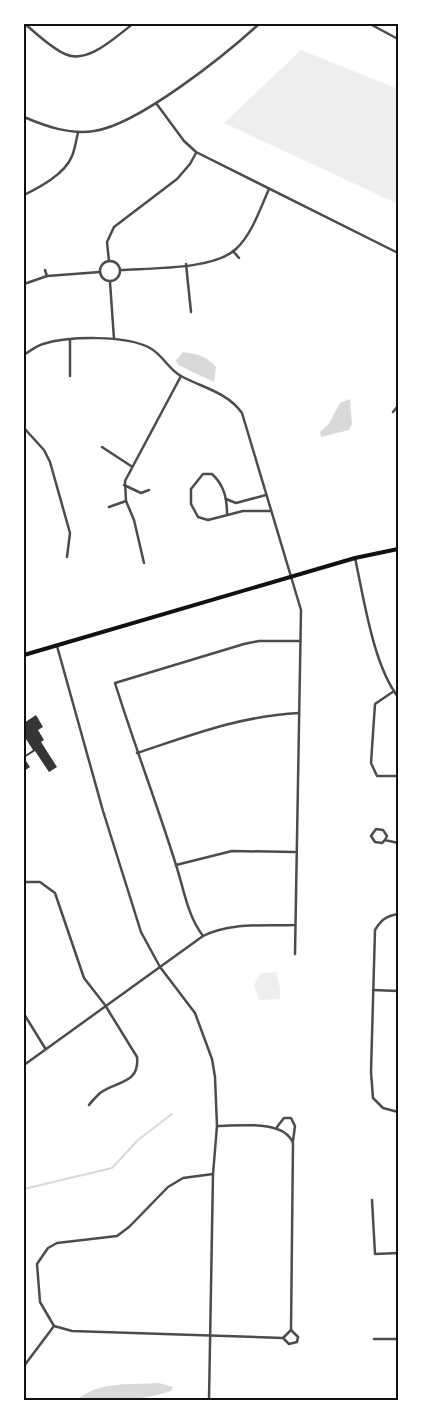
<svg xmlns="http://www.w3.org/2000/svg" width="422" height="1424" viewBox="0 0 422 1424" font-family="Rubik,sans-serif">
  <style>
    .green { fill: #eee }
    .water { fill: #d9d9d9 }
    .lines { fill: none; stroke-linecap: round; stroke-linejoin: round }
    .stream { stroke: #d9d9d9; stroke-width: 2 }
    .building { fill: #353535 }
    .minor { stroke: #4c4c4c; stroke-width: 2.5 }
    .secondary { stroke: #111; stroke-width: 4 }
    .neatline { fill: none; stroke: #111; stroke-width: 2 }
  </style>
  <rect width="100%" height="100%" fill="#fff"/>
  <g class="green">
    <path d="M301,50L398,89V204L224,123Z"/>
    <path d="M276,972L280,988V999L259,1000L254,985L260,974Z"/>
  </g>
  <g class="water">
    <path d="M183,352C196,354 206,355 216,367L214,382L178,365L176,360Z"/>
    <path d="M350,399L352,424L349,430L321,437L320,432L328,425L340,403Z"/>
    <path d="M159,1383L173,1387L171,1391C140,1402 108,1400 76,1400C100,1381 129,1385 159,1383Z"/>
  </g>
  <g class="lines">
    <path class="stream" d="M24,1189L112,1168L138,1140L172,1114"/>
  </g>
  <path class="building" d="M36,715L43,727L38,730L44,740L41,742L57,767L49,772L35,751L24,758L30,767L24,771V756L33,750L26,739L24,740V723Z"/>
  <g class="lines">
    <g class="minor">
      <path d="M25,24C37,34 51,48 65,54C88,65 116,36 133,24"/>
      <path d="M370,24L398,39"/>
      <path d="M156,103L184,141L196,152L398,253"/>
      <path d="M24,117C45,126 70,135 94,131C138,125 225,55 259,24"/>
      <path d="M24,195C40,187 65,174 72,156C75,149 76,140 78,133"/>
      <path d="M233,251L239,258"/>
      <circle cx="110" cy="271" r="10"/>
      <path d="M109,261L107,242L114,227L177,179L190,164L196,153"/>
      <path d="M186,264L191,312"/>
      <path d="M45,270L47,276"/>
      <path d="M120,270C150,268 214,270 236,249C252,234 260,209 269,189"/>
      <path d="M110,282L114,339"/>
      <path d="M24,284L47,276L100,272"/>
      <path d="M70,340V376"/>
      <path d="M24,355C30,351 36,346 43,344C69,336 126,335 150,348C163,355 168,369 181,376C203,388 227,392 242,413L301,610L295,954"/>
      <path d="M393,412L398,406"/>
      <path d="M24,428L44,450L50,462L70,533L67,557"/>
      <path d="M102,447L131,466"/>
      <path d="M124,485L141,493L149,490"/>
      <path d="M226,499L236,503L266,495"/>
      <path d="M109,507L126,501"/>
      <path d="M227,514C227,498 224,485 212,474H203L191,489V504L198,517L208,520L243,511H271"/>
      <path d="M355,558C364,599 373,664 398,697"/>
      <path d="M144,563L134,520L126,501L125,481L181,376"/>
      <path d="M57,646L103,811L141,932L160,967L195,1013L212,1059L215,1077L217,1126L213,1174L209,1400"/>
      <path d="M394,691L375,704L371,763L377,776H398"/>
      <path d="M137,753C192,735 240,716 299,713"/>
      <path d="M385,840L387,836L383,830L376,829L371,836L375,842L382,843L385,840L398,843"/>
      <path d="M176,865L232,851L295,852"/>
      <path d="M24,882H40L55,893L84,978L105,1005L137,1057C140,1084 116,1081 100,1093C96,1097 92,1101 89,1105"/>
      <path d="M398,914C386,916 381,920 375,930L371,1072L373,1098L383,1108L398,1112"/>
      <path d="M203,936C187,915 184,889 176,865C157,804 134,744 115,683L244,644L259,641H300"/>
      <path d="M373,990L398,991"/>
      <path d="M24,1014L45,1048"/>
      <path d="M24,1065L203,936C231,922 263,926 294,925"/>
      <path d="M277,1127L284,1118H291L295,1126L293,1141"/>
      <path d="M213,1174L183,1178L168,1187L129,1227L117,1236L57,1243L48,1248L37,1264L40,1302L54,1326L72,1331L283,1338L291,1330L293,1143C284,1119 238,1126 217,1126"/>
      <path d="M372,1200L375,1254L398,1253"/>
      <path d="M284,1339L289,1344L297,1342L298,1337L291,1330"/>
      <path d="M374,1339H398"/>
      <path d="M24,1366L54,1326"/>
    </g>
    <path class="secondary" d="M24,655L355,558L398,549"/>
  </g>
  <rect width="422" height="1424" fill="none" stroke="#ffffff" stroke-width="50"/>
  <rect x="25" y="25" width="372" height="1374" class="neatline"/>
</svg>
